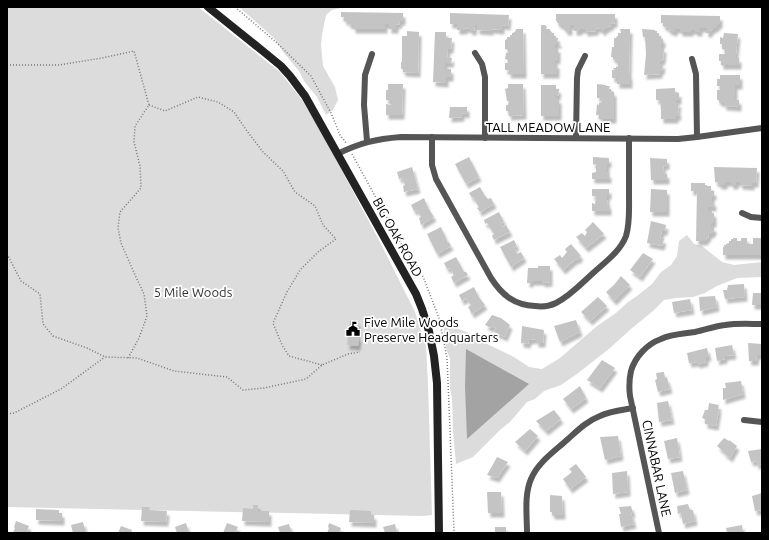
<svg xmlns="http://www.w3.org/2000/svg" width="769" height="540" viewBox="0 0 769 540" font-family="Ubuntu,sans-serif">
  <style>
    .green { fill: #dcdcdc }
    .water { fill: #a3a3a3 }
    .building { fill: #c4c4c4; filter: url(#shadow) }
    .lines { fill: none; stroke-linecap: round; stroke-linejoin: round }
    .path { stroke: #777; stroke-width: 1.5; stroke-dasharray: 1 2; stroke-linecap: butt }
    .street { stroke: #555; stroke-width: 6 }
    .secondary { stroke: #222; stroke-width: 8 }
    .labels { text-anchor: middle; stroke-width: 3.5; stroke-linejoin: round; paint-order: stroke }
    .street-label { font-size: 13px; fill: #000; stroke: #fff }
    .park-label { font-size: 13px; fill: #333; stroke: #fff }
    .poi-label { font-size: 13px; fill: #000; stroke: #fff; text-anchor: start }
  </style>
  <defs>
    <filter id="shadow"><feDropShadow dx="2.5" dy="4.5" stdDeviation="1" flood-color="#0004"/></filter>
  </defs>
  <rect width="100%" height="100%" fill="#fff"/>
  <g class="green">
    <path d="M7,7H198L280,72L302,100L323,135L381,244L415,312L426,346L428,384L432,515L423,516L7,507Z"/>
    <path d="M239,7H345L332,10L326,15L322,35L321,45L323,66L335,87L338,100L333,110L326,115L317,97L304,81L299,71L284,53L275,39Z"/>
    <path d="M687,235L694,244L702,246L722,262L734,265L762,262V277L737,278L717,286L705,293L693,297L677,298L664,300L653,311L631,329L610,348L577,374L561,385L544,391L535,399L527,402L510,422L500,430L473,457L456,464L453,432L452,398L450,388V359L446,348L444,337V324L467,332L487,344L514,357L529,367L542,369L560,358L597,326L616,313L628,302L637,296L652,284L661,272L671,265L677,256L679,241Z"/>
  </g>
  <path class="water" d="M466,349L529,384L467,439L465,387Z"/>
  <g class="building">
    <path d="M341,12L403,13V21H400L399,25L396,24V29H389V24H385V29H353V25L348,24V21H344V17H341Z"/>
    <path d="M450,13L509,15L508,26L502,25V30L491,29V31L477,30V25H475L474,31H470V29L465,28V30H457V24H450Z"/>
    <path d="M556,14H615V23L611,24V27L608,26V28H606V29H604V31H601V29L596,28V31L585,32V29H580V31H574V25H570V31H565V28H563V26H562V25H559V23H557V21H556Z"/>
    <path d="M661,15L720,16V24H718V26H716V28H713V29L710,31V33H706V28H700V32H695V30H691V32H680V29H675V32H672V31L668,30V28L665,27V26H663V23H661Z"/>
    <path d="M541,25H545L547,27L546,29H550V31H551L552,33H554V36H556V38H558L557,42H560L559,44H555V48H558V60L555,59V64H557V74H541Z"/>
    <path d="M516,29H523L524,74H508L509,70H505V63H508V60L505,59L506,53H508V50L505,49V40L507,39V37H510V35H512V33L515,32Z"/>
    <path d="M620,29H630L629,75H630V84H617V78H612V70H614L613,68H616V66L618,67V61H615V59H613V57H611L612,47H614V38H616L617,36H618V33H621Z"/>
    <path d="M642,29L655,30V31H657V33H659V36H661V39L662,38L663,40V44H661V48H664L663,60L660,61V64H663L662,70L660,71V74L644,75L646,54L645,37H643Z"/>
    <path d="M407,31L419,32L418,73L403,72V69H401V62H402V36H407Z"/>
    <path d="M435,32H446V38H452L451,49H448L447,58H452L451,63H445V69H451V77H446V83L433,82Z"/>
    <path d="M724,33L738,34L736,54V58H739V65H721V61H719V54H725V50L722,49V44H720V37L723,38Z"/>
    <path d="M720,75H740V85H735V99L739,100V107L724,106V103H722V102H719V100H717V90H720V86H717V79H720Z"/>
    <path d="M388,84H403L402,115H386V104L391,105V101L386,100V90H388Z"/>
    <path d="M508,84H523L524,115L509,116L508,111H506V105H508L509,101H507L505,89L508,88Z"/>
    <path d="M597,84L606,85V86H610L609,89H611V91L614,92V119H599V115H596L597,104L599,105V103H601L603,98H597Z"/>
    <path d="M541,85H556V89H559L558,96H556V99H559V116H541Z"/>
    <path d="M675,88V92L679,93V100H676V103H679L678,109L679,116H676V119H661V110L660,100H656V89Z"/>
    <path d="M450,107H467V114L462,113V117L449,118Z"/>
    <path d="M469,157L479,177L466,184L455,164Z"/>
    <path d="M593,157L609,158V163H607V174L609,173V179H592V173L596,172V164L593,165Z"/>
    <path d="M650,158L667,159V165L663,166L664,173L667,174V180H651Z"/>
    <path d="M412,167L418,189L404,192L403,186L405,185L402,178L399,179L397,172Z"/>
    <path d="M714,167L757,168L756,183H752V186L740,185V182H736V185H731V182H725V185H719V183L715,182Z"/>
    <path d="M691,183H705V185H707V186H711V191H714V196H712V202H714V207H708V211H712V213H714V223H711V227H714V231H713V233H711V234H709L708,238H706L707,240H705V241H696L697,191H691Z"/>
    <path d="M480,187L485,196L488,199L491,198L494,204L480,212L477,208L479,207L473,197L472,198L469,193Z"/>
    <path d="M592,189H609V195H607V200L608,205H609V211H592V203L595,204L596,196H592Z"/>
    <path d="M651,189L667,190V212H650Z"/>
    <path d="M424,198L428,208L434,217L421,225L419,218L421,217L417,210L414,211L411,205Z"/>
    <path d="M499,212L504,222L501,223L503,227L506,225L510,232L494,240L492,236L494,234L487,223L485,224L484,220Z"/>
    <path d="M651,221L666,225L665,231H662L660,239H664L662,246L647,243Z"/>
    <path d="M593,222L604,234L586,248L576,237L582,233L585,236L587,232L585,230Z"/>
    <path d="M441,227L448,243L449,242L451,246L437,254L427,234Z"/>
    <path d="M733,238H737V241H741V238H747V244H753V238H762V255H723V247H724V245H726V244L729,243V241H731V239H733Z"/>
    <path d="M514,240L517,246L514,247L516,251L517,254L521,252L524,258L511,267L500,247Z"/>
    <path d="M571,244L581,256L577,260L576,259L563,270L554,259L560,255L562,258L567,252L565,249Z"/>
    <path d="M643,253L653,259L640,277L630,270Z"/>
    <path d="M456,257L464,272H466L468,275L454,283L451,277L454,275L450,268L447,269L444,263Z"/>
    <path d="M538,266H550V282L543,283L542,281H531V283H527L528,268H538Z"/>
    <path d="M621,276L630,285L614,301L606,292L614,285Z"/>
    <path d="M744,284L745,297L725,299L723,290H727L728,285Z"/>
    <path d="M474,287L478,296L485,305L472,314L468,307L471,305L466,298L462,301L459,295Z"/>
    <path d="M753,293H762V305H752Z"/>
    <path d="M715,296L717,307L700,311L699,297Z"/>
    <path d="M598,297L607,306L590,321L581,312Z"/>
    <path d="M690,299L692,310L674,313L672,302Z"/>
    <path d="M492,315L501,318L510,325L505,337L494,332L496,328L493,326L491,328L485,325Z"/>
    <path d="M576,320L580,332L560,342L554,326Z"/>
    <path d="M350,321L358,322L357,337H359L358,346L347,345Z"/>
    <path d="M522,326L544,330L543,343H536V339L529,340L528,344L521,343Z"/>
    <path d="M748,343L762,344V355H757L756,361H749Z"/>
    <path d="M732,345L734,355L725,356V359L717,361L715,348Z"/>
    <path d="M707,348L709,357H706V362L697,364V362L689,363L687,353Z"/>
    <path d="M602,360L615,368L600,388L587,380Z"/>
    <path d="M664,372L665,378H667L670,389L658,392L655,380L657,379L656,373Z"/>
    <path d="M741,381L743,394L723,400V388H726L725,383Z"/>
    <path d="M580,386L586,398L571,409L563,399Z"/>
    <path d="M668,401L672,420L659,422L657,403Z"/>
    <path d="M709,403L719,405L718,409H719L716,426L705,424V419L702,418L705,410H708Z"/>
    <path d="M554,410L561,419L546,431L536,421Z"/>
    <path d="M530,429L538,436L525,451L515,442Z"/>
    <path d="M618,436L621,456L605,460L600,437Z"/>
    <path d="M677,438L680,457L668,459L664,441Z"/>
    <path d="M724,438L729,441V440L737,446L730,458L724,453V452L717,446Z"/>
    <path d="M762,449V464L756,465V461L751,462L748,451Z"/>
    <path d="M497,457L508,462L497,478L487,475Z"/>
    <path d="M576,464L586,477L570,489L563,479L572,472L569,469Z"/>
    <path d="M627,471L628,492L613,494L612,473Z"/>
    <path d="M683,471L687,490L675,493L671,473Z"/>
    <path d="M487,492H501L502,513H488Z"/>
    <path d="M762,493V510L755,511L752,496Z"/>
    <path d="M550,495L562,496L563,515H552V512H550Z"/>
    <path d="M688,504L690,510H693L695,521L683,524L681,513L678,514L677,506Z"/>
    <path d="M253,505H258V511H269V522L242,521L243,508L253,509Z"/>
    <path d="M631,506L633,513H631L634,524L621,527L619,514H621L619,507Z"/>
    <path d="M142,507H150L149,510L167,511L166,522L141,521Z"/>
    <path d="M36,509L59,510V513H62V521L36,520Z"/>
    <path d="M350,510L371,511V515H374V523L349,522Z"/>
    <path d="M16,521L29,526L26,533H13L15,528L14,527Z"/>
    <path d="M83,522L86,533H73L71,525Z"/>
    <path d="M186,523L189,533H177L175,527Z"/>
    <path d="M227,523L238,527L235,533H223Z"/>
    <path d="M329,523L341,528L339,533H327L329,528L328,527Z"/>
    <path d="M289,524L292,533H280L278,527Z"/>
    <path d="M395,524L397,533H385L383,527Z"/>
    <path d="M742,525L743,533H727L726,528Z"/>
    <path d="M121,526L132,530L131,533H118Z"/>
    <rect x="495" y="527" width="11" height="6"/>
  </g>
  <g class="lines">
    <g class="path">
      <path d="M235,7L276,42L311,76L331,113L340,135L347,144"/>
      <path d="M7,65H59L102,58L134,51L149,105L135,126L134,142L140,166L141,188L120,212L118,228L121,243L136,277L144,294L147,316L139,338L128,358"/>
      <path d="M149,105L165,111L198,97L218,102L234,112L247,131L263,152L283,171L295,192L315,206L323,225L336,239L318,252L300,270L287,292L273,323L282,345L289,356L322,365"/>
      <path d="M352,154L404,249L419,269L424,279L439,318L447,358L450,429L454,533"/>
      <path d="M7,254L21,281L40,294L43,324L53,336L87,348L105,357L137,358L174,371L227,377L243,390L264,388L306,379L322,365L348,354L360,352"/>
      <path d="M7,414L14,413L61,389L105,357"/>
    </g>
    <g class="street">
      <path d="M475,53L482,64L485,77V138"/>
      <path d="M692,59L696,74L697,137"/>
      <path d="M432,137V165L436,179L491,278C502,295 514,305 535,306C542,307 550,306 556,303C570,296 581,284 592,274C604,263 620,252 626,236C630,223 629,209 629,196C629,177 629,158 629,138"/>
      <path d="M576,138L577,78L578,70L585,56"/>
      <path d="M367,141L364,105L365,75L372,54"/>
      <path d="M337,154C360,143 375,139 401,137L678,139L697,137L762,128"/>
      <path d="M742,213L751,217L762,218"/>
      <path d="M744,420L762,422"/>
      <path d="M527,533C527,516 524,495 531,479C538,462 555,451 568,439C578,430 587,421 600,416C610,411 622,410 633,408"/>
      <path d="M659,533L630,396C629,388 629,380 631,371C635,357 647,344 661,339C672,334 683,334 695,332C705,330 715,326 725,325C737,323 750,324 762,324"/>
    </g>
    <path class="secondary" d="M208,7L264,52L281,66L290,76L305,96L416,294L422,309L429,331L434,356L437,383L439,533"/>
  </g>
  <defs>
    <symbol id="civic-bare" viewBox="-9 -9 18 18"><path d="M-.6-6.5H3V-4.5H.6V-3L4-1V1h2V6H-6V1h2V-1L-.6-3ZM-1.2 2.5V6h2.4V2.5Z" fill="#000" stroke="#fff" stroke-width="2.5" paint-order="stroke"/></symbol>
  </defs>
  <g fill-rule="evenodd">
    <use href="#civic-bare" x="343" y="319" width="20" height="20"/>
  </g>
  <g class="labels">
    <g class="street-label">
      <text x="548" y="132">TALL MEADOW LANE</text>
      <text transform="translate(398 237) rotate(61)" y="5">BIG OAK ROAD</text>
      <text transform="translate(657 468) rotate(78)" y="5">CINNABAR LANE</text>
    </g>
    <g class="park-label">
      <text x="193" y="297">5 Mile Woods</text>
    </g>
    <g class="poi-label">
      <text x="364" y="327">Five Mile Woods<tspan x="364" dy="15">Preserve Headquarters</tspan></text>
    </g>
  </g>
  <rect width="769" height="540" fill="none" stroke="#000000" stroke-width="16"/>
</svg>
